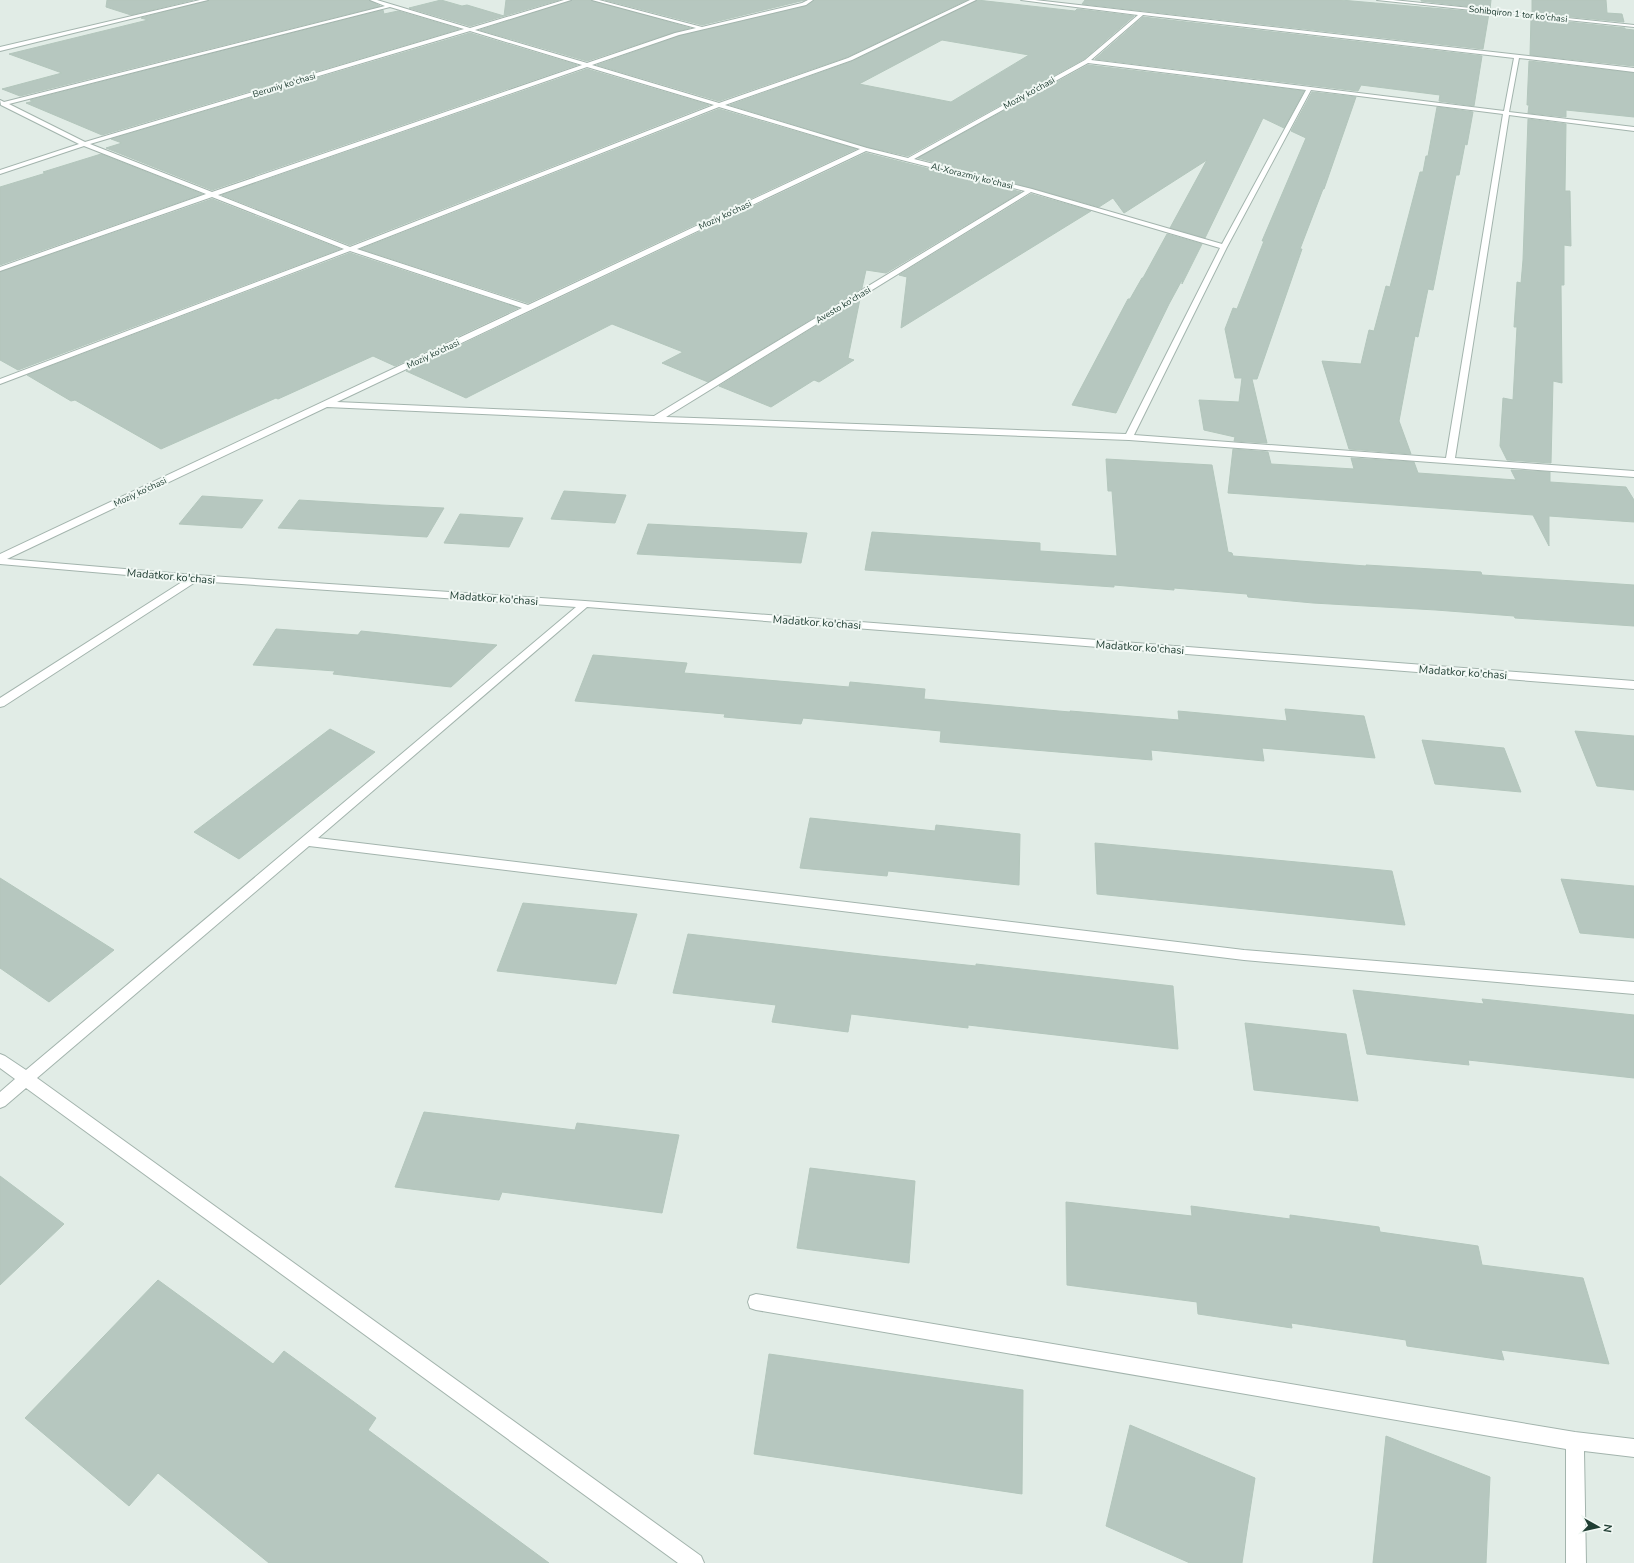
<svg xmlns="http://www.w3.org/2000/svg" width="1634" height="1563" viewBox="0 0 1634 1563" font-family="'Nunito Sans',sans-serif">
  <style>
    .building { fill: #b6c7bf; stroke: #b3c6bc; fill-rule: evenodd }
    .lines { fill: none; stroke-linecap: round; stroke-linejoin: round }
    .minor-casing { stroke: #a3b4ad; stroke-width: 2 }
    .minor { fill: #fff; fill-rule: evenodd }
    .labels { text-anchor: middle; stroke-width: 4; stroke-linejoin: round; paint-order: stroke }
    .far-street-label { font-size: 9px; fill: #203e33; stroke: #f1f8f4 }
    .street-label { font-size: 11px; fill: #203e33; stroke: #f1f8f4 }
  </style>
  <rect width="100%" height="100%" fill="#e1ece6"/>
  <g class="building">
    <path d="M107,0H193L131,15L106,7Z"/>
    <path d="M209,0H369L380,6L20,96L2,89L62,73L9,54L148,20L141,18Z"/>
    <path d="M441,0L462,6L467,5L504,16L470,26L409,8Z"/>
    <path d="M506,0H559L504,16Z"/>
    <path d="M572,0H591L690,28L675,32L587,61L480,30Z"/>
    <path d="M605,0H805L702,25Z"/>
    <path d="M814,0H967L847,57L719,101L597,65L679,36L806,6Z"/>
    <path d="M977,0L1075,11L1077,9L1134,16L1084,59L908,156L867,147L730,105L853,61ZM942,40L1029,55L951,102L859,84Z"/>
    <path d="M1085,0H1341L1489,13L1483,49L1082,4Z"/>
    <path d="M1421,0H1491L1490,9L1421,1Z"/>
    <path d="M1532,0H1606L1607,13L1622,14L1624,22L1532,13Z"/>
    <path d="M383,10L384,14L398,11L459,29L102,135L26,103L34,101L30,100Z"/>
    <path d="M1143,17L1482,56L1474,106L1439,101L1440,95L1361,85L1358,91L1095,59Z"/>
    <path d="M1531,18L1625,28V29L1634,30V66L1530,55Z"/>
    <path d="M470,33L577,65L212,190L106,148L122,143L111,139Z"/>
    <path d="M1529,61L1634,73V117L1566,110V117L1528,113L1529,105H1527Z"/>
    <path d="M1088,65L1304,91L1284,128L1263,118L1205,238L1170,228L1207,160L1124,213L1113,198L1099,207L1032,188L918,158Z"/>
    <path d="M587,69L709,105L350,245L222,195Z"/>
    <path d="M1312,92L1356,97L1324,189H1323L1300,249H1302L1257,379H1252L1267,443L1234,441L1235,437L1204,430L1199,400L1239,402L1242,378H1235L1225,329L1233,308L1237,309L1264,241H1262L1306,138L1291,131Z"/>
    <path d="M1437,107L1473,112L1467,145L1465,144L1459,175H1456L1433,290L1428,289L1418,337L1415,336L1399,421L1411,454L1349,449L1322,361L1361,364L1369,330L1374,331L1386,286L1390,287L1420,172H1423L1426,156H1428Z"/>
    <path d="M719,109L856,149L528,303L361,249Z"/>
    <path d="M1528,119L1566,124L1565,191H1570L1571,246L1564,245V285H1561L1562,383L1553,381L1551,463L1507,460L1500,446L1503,398L1513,400L1517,327H1514L1517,282L1521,283L1523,260Z"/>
    <path d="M866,153L1021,192L886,273L866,270L862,288L708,382L662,363L683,352L612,324L466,398L406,371Z"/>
    <path d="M101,154L202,194L0,265V187L46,173L43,172Z"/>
    <path d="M1031,194L1091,211L901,328L907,277L899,275Z"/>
    <path d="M212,199L340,249L18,370L0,360V272Z"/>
    <path d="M1167,234L1202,244L1182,284V280L1169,304L1116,413L1072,405L1128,299H1130L1142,278H1143Z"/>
    <path d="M350,253L518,308L395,366L373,356L278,399L276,398L161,449L75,400L71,401L27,375Z"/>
    <path d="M860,299L848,358L854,360L819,382L814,380L771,407L719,386Z"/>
    <path d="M1233,449L1268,452L1271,464L1354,469L1351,458L1414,462L1418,473L1516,480L1511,470L1550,472V482L1626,487L1634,500V522L1549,516V546L1533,515L1228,493Z"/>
    <path d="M1106,459L1212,465L1228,552L1232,553L1233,556L1366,566V565L1481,572L1482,575L1634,585V626L1515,618L1514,616L1436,610L1313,603L1248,597L1247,594L1174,588V590L1114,585V587L865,570L872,532L1040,543V551L1117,556L1112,491H1108Z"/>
    <path d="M564,491L626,495L615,523L551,519Z"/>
    <path d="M202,496L263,500L242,528L179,524Z"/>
    <path d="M299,500L381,505L444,508L427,537L278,528Z"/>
    <path d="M460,514L523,518L509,547L444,543Z"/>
    <path d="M648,524L742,529L807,533L801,563L637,554Z"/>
    <path d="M276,629L358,635L361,631L497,645L451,687L333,674L335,671L253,665Z"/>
    <path d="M593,655L687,663L684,673L849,687L850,682L925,689L924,699L1070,712V711L1179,720L1178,711L1287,721L1285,709L1364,716L1375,758L1262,748L1264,761L1151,750L1152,760L940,742L941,731L803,718L801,724L724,717L725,714L575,701Z"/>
    <path d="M330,729L375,752L239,859L194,832Z"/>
    <path d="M1575,731L1634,736V790L1597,786Z"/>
    <path d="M1422,740L1504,748L1521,792L1435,784Z"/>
    <path d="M810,818L935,831L936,825L1020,834L1019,885L888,871L887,876L800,868Z"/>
    <path d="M1095,843L1392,871L1405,925L1097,894Z"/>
    <path d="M0,878L114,950L49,1002L0,968Z"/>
    <path d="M1561,879L1634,886V938L1580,933Z"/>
    <path d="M523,903L637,914L616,984L497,971Z"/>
    <path d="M688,934L879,956L976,966V964L1173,986L1178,1049L968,1025V1028L851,1014L848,1032L772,1022L776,1005L673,993Z"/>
    <path d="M1353,990L1484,1004L1482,999L1634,1015V1078L1468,1060L1469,1065L1367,1054Z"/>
    <path d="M1245,1023L1346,1034L1358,1101L1254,1090Z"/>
    <path d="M424,1112L575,1130L577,1123L679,1135L662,1213L502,1192L499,1200L395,1187Z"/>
    <path d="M810,1168L915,1181L909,1263L797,1248Z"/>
    <path d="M0,1176L64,1224L0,1285Z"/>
    <path d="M1066,1202L1192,1216L1191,1206L1290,1219V1215L1379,1227L1380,1232L1478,1246L1482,1265L1583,1278L1609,1364L1501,1350L1504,1360L1407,1346L1406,1340L1291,1323L1292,1328L1198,1314L1197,1302L1067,1285Z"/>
    <path d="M158,1280L273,1364L284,1351L376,1418L368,1430L549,1563H269L158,1473L129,1506L25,1418Z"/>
    <path d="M769,1354L1023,1390L1022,1494L754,1454Z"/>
    <path d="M1130,1425L1255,1478L1242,1563H1190L1106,1526Z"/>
    <path d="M1386,1436L1490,1477L1486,1563H1373Z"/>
  </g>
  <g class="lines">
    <defs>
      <g id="minor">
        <path d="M200,0H208L0,51V47Z"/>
        <path d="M370,0H377L470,28L564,0H571L475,30L587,63L675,33L696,28L592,0H599L702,27L802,3L808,0H813L806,5L679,35L592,65L719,103L848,58L970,0H976L852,60L725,105L867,148L908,158L1085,60L1138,15L1021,0H1035L1634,68V72L1519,58L1509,112L1634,127V131L1509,115L1455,458L1634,471V477L1129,440L656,422L327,407L7,559L195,575L585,601L1634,681V689L587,607L318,838L1244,950L1634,982V994L1244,960L309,846L37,1078L701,1556L704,1563H678L26,1088L5,1106L0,1108V1092L15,1079L0,1068V1054L5,1056L26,1070L576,607L197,581L4,706L0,707V698L185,580L0,564V554L522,308L350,251L0,384V379L344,249L212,197L0,271V267L206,194L84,146L0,174V170L79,144L1,105L0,100L4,102L385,6ZM390,7L464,29L85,142L9,104ZM1143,15L1514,58L1504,111L1091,60ZM470,31L582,65L212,192L90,144ZM1088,63L1306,90L1222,244L1032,189L914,159ZM587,67L714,105L350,247L218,195ZM1311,90L1503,114L1446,458L1134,435L1227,247ZM719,107L860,149L528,305L357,249ZM866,151L1025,191L654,416L337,402ZM1031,192L1220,248L1126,434L666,417Z"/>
        <path d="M1377,0H1393L1634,25V27Z"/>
        <path d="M756,1294L1575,1432L1634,1439V1457L1584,1451L1586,1563H1566V1449L756,1310L750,1308L748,1302L750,1296Z"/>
      </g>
    </defs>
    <use href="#minor" class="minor-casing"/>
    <use href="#minor" class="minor"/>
  </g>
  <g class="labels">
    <g class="far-street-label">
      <text transform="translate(1518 14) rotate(6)" y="3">Sohibqiron 1 tor ko'chasi</text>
      <text transform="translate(284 85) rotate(-17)" y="3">Beruniy ko'chasi</text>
      <text transform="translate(1029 93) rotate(-29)" y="3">Moziy ko‘chasi</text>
      <text transform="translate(972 176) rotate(14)" y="3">Al-Xorazmiy ko'chasi</text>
      <text transform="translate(725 215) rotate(-25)" y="3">Moziy ko‘chasi</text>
      <text transform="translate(843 305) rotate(-31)" y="3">Avesto ko'chasi</text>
      <text transform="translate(433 354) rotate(-25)" y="3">Moziy ko‘chasi</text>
      <text transform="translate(140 492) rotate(-25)" y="3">Moziy ko‘chasi</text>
    </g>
    <g class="street-label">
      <text transform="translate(171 576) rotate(5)" y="4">Madatkor ko'chasi</text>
      <text transform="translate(494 598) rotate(4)" y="4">Madatkor ko'chasi</text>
      <text transform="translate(817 622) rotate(4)" y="4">Madatkor ko'chasi</text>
      <text transform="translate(1140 647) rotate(4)" y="4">Madatkor ko'chasi</text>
      <text transform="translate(1463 672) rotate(4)" y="4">Madatkor ko'chasi</text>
    </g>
  </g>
  <g transform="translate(1598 1527) rotate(98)" stroke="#f1f8f4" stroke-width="3" paint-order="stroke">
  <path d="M0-3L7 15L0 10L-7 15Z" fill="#203e33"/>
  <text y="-6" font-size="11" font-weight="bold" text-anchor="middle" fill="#203e33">N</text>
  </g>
</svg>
